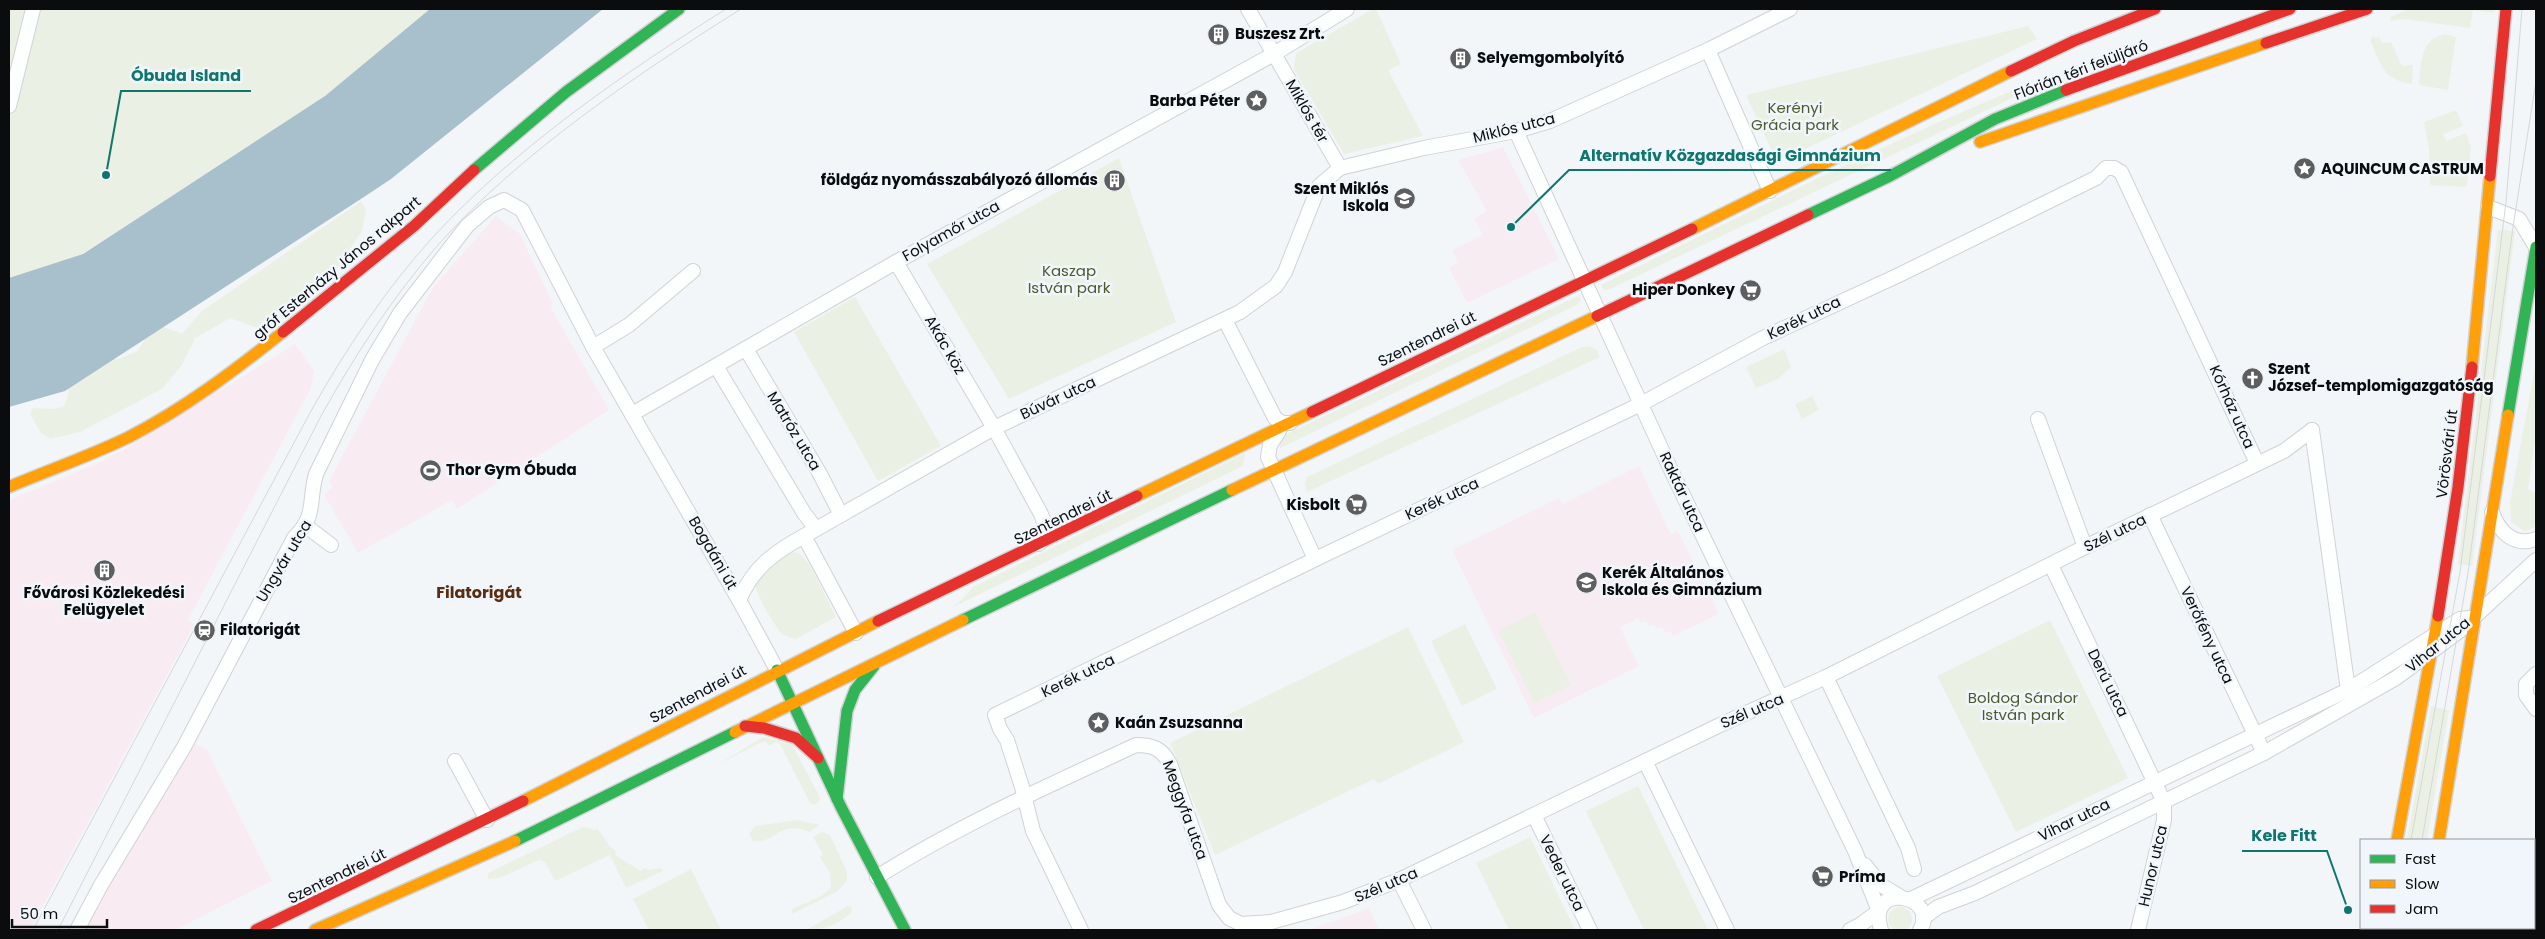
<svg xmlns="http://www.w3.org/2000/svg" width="2545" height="939" viewBox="0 0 2545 939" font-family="Poppins,sans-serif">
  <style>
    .commercial { fill: #f8ecf2 }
    .education { fill: #f8ecf3 }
    .green { fill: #ebf0e4 }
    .water { fill: #a8c0cb }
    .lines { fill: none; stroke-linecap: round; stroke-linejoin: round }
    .street-casing { stroke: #d0d2d4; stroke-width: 16 }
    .fast-casing { stroke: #d0d2d4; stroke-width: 14 }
    .slow-casing { stroke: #d0d2d4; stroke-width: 14 }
    .jam-casing { stroke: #d0d2d4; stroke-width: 14 }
    .street { stroke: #fdfefe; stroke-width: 14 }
    .fast { stroke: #30b455; stroke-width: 11 }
    .slow { stroke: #ff9f0a; stroke-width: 11 }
    .jam { stroke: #e5322d; stroke-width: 11 }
    .tram { stroke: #d5d7d8; stroke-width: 1 }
    .labels { text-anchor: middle; stroke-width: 5; stroke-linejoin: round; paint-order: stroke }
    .poi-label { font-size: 15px; font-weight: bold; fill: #0a0c0e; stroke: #f0f6fc; text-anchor: start }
    .street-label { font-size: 15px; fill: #0a0c0e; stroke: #f0f6fc }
    .park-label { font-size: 15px; fill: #4e5a2b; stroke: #f0f6fc }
    .neighbourhood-label { font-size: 16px; font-weight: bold; fill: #5b2c0f; stroke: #f0f6fc }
    .leader { fill: none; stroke: #0f766e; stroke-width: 2 }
    .callout-dot { fill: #0f766e; stroke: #f0f6fc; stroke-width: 2 }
    .callout-label { font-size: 16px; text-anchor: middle; font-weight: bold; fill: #0f766e; stroke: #f0f6fc; stroke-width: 5; stroke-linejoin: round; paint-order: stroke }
  </style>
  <rect width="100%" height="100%" fill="#f3f6f9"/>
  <g class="commercial">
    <path d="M496,216L520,234L552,302L551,308L609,410L457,509L452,500L358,553L324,495L333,487L329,481L433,287Z"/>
    <path d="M295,344L314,371L311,388L188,620L194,625L30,930H9V500L98,463L126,448Z"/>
    <path d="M190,741L207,750L272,881L175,930H100L81,924Z"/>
  </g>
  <g class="education">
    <path d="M1503,147L1559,259L1467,303L1449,268L1458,262L1452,250L1483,235L1474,218L1487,211L1458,160Z"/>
    <path d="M1639,466L1671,535L1678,531L1719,614L1673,636L1671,631L1665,633L1662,627L1657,629L1654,624L1649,626L1646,621L1641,623L1638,618L1620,627L1639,666L1534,718L1452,550L1559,498L1563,504Z"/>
    <path d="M1369,908L1379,930H1309Z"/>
  </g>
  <g class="green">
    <path d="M9,9H431L325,96L82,254L9,285Z"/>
    <path d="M1373,9H1376L1401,64L1388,70L1423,136L1344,154L1294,69L1296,53Z"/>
    <path d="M2409,9H2495L2494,13L2473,10L2470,28L2403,19L2391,21L2390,17Z"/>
    <path d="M2028,26L2037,39L1769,166L1762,156L1772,151L1746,95Z"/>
    <path d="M2445,34L2456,37L2448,90L2419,85C2421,64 2420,39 2445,34Z"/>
    <path d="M2374,36L2376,38L2379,37L2382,43L2391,42L2402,66L2413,65L2412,84C2382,80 2381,64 2370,40Z"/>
    <path d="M2044,78L2046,82L1610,289L1604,290L1601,285C1748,213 1892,138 2044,78Z"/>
    <path d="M2456,110L2463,126L2443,134L2446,141L2466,133L2471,147L2467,185L2464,187L2430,185L2429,149L2424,122Z"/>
    <path d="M1119,158L1176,322L1009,399L927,264Z"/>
    <path d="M361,201L366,210L362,231L334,273L300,296L278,320L260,329L230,318L195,338L182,365L162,389L80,432L50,439L41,433L30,414L33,408L54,409L64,406L68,396L70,374L86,361L118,359L138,351L154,323L182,334L202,311Z"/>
    <path d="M2498,230L2515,231L2472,566L2458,564Z"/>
    <path d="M1578,296L1581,300L1577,305L1280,448V437Z"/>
    <path d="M855,297L941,446L878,481L794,332Z"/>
    <path d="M1588,346L1596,349L1600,357L1307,492L1305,485L1307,477L1582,347Z"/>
    <path d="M1784,349L1791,367L1778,379L1756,388L1746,367Z"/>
    <path d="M2536,362V434L2528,489L2536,494V526L2525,532L2511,522L2510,502Z"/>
    <path d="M1812,396L1819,410L1802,419L1795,404Z"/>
    <path d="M1245,453L1243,466L949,609L959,602L973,587Z"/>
    <path d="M786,552L799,553L810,565L836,617L796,639C791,638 785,636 781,633C775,627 755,593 756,586C757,572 775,559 786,552Z"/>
    <path d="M1535,612L1571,685L1534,703L1498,631Z"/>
    <path d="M2050,620L2128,778L2016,832L1937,676Z"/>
    <path d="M1465,624L1497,689L1462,706L1431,641Z"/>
    <path d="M1408,627L1464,742L1378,784L1374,779L1215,855L1170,743Z"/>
    <path d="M2431,706L2449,710L2427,840H2407Z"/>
    <path d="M763,737L792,744L820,798L819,802L814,805L810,803L780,744L776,742L769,746L766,742H762L715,766Z"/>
    <path d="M1638,786L1708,930H1644L1586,811Z"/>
    <path d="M797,820L820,825L809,832C779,819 776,844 753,841L749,834L755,826Z"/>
    <path d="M583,827L595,830L597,829C605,836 606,845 616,851L615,855L641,871L644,868L649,870L661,868L663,871L626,888L610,855L555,881L546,863L539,860L500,878L488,879V874L492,871Z"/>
    <path d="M822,832L830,835L847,872V881L836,892L792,914V909L821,896L831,888L830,873L820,857L823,854L813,837Z"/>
    <path d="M1530,837L1533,843L1575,930H1509L1476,863Z"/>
    <path d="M691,869L721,930H649L633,899Z"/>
    <path d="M848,906L852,908L851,913C837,925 825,930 806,930Z"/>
    <circle cx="1900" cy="919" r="12"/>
  </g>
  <path class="water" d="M430,9H603L391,179L367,195L65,391L9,407V278L83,254L325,96Z"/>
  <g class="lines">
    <defs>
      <g id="street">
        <path d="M1248,9L1340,168"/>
        <path d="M1708,50L1770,191"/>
        <path d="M9,106L33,9"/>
        <path d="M1516,131L1671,470L1855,851L1879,911L1860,925L1850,930"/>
        <path d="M2488,207L2519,219L2536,247"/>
        <path d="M896,262L994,428L1041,514L1047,530L1039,544"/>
        <path d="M1225,320L1275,418L1282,423H1290"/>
        <path d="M593,347L629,325L693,271"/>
        <path d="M746,349L820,474L841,515"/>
        <path d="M716,366L804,513L816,529"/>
        <path d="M632,414L896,262L1274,54L1347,9"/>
        <path d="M2038,419L2085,547"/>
        <path d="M2312,430L2348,690"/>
        <path d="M1279,431L1270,445L1268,457L1315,559"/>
        <path d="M2492,512C2499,532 2514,547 2536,539"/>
        <path d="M2150,515L2264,753"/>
        <path d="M306,526L331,545"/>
        <path d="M804,536L856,633"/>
        <path d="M2051,565L2164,802V820L2138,930"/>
        <path d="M739,600C754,567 773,553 804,536L994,428L1240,312L1276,286L1285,272L1319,186L1340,168L1424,148L1516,131L1550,121L1708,50L1790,9"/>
        <path d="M2536,674L2526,684V695L2536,709"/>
        <path d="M1826,677L1908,848L1914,869"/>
        <path d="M455,761L487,820"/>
        <path d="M1645,761L1727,930"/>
        <path d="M1534,815L1590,930"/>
        <path d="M1865,865L1881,885L1899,896"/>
        <path d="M2534,865L2536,866"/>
        <path d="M877,877C959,825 1048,786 1136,745C1152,745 1162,748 1170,764L1219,905L1229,918L1241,924L1271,922L1343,902L1399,880L1720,725L1826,677L2085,547L2284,451L2312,430"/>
        <path d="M1399,880L1424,930"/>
        <path d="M1911,899L2348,690L2460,619L2470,618"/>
        <path d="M1923,918L1938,907L1975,893L2264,753L2396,678L2458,632L2536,560"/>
        <path d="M77,930L101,885L184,747L294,538C317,515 308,503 316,474L372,360L400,313L467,226L489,207L504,200L522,210L593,347L739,600L777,670"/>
        <path d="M1081,930L1033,831L1022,787L1007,740L1000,729L995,715L1326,554L1641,404L1763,338L1899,275L2096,178L2106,168H2114L2121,172L2257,463"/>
        <path d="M1881,930C1865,880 1941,895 1920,930"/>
      </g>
      <g id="fast">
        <path d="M474,170L566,92L679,9"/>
        <path d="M1808,215L1890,176L1995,119L2066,90"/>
        <path d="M2508,415L2536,247"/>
        <path d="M963,620L1232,490"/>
        <path d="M777,670L841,807L905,930"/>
        <path d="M837,799L847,711L855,690L874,666"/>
        <path d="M515,841L735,732"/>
      </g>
      <g id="slow">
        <path d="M1980,142L2266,43"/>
        <path d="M1692,229L2011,71"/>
        <path d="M2472,367L2490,176"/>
        <path d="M9,487C49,470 90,456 129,437C185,408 234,371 283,332"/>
        <path d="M1232,490L1597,316"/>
        <path d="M1137,496L1312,412"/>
        <path d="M735,732L963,620"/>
        <path d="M523,801L878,621"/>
        <path d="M2397,840L2438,616"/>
        <path d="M2439,840L2508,415"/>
        <path d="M315,930L515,841"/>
      </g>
      <g id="jam">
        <path d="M2266,43L2367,9"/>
        <path d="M2011,71L2074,41L2155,9"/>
        <path d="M2066,90L2290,9"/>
        <path d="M2490,176L2506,9"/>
        <path d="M1597,316L1808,215"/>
        <path d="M283,332L414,226L474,170"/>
        <path d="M1312,412L1692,229"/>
        <path d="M2438,616L2458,487L2472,367"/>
        <path d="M878,621L1137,496"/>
        <path d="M745,726L764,728L796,738L818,758"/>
        <path d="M256,930L523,801"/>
        <path d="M2381,930L2382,928"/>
        <path d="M2423,930L2424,928"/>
      </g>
    </defs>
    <use href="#street" class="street-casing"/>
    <use href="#fast" class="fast-casing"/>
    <use href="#slow" class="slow-casing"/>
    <use href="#jam" class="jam-casing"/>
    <use href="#street" class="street"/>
    <use href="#fast" class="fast"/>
    <use href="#slow" class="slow"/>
    <use href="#jam" class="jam"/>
    <g class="tram">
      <path d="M2411,840L2460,572L2506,202L2522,9"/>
      <path d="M2422,840L2468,573L2513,227L2536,81"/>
      <path d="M33,930L311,411C346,349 385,290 433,237C515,148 624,73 726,9"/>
      <path d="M58,930L321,416C355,355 392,298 438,245C521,152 636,75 741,9"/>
      <path d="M2395,930V928"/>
      <path d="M2406,930V928"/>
    </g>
  </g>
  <defs>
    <symbol id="building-disc" viewBox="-11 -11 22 22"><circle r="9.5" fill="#5c5e60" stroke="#f0f6fc"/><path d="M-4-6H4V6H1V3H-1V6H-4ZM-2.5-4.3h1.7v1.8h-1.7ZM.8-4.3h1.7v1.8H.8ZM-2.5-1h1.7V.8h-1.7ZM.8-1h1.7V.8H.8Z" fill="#fff"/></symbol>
    <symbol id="sight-disc" viewBox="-11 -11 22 22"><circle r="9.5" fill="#5c5e60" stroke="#f0f6fc"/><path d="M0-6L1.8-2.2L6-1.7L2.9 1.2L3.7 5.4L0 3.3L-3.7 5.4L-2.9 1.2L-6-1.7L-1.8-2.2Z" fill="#fff"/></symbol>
    <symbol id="school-disc" viewBox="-11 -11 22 22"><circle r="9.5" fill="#5c5e60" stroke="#f0f6fc"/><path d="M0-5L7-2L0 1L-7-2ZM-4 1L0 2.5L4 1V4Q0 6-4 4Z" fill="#fff"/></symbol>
    <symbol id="supermarket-disc" viewBox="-11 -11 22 22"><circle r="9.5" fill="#5c5e60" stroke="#f0f6fc"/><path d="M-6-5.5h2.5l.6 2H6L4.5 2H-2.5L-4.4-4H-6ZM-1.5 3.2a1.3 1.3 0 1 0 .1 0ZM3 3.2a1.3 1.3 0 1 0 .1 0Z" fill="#fff"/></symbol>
    <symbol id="church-disc" viewBox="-11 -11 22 22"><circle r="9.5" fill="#5c5e60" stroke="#f0f6fc"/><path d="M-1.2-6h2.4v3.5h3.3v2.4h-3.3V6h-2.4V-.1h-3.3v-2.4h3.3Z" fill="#fff"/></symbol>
    <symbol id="stadium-disc" viewBox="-11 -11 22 22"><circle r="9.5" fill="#5c5e60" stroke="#f0f6fc"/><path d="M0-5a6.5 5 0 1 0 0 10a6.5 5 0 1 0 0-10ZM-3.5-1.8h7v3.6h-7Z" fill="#fff"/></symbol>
    <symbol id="station-disc" viewBox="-11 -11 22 22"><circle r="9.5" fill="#5c5e60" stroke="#f0f6fc"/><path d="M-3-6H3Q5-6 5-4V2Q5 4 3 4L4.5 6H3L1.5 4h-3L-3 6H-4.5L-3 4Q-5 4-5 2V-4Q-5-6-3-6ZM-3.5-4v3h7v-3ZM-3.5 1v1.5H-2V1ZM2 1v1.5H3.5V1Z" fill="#fff"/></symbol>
  </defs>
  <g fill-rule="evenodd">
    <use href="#building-disc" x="1206" y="22" width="25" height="25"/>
    <use href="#building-disc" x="1448" y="46" width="25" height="25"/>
    <use href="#sight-disc" x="1244" y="88" width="25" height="25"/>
    <use href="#sight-disc" x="2292" y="156" width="25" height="25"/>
    <use href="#building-disc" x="1102" y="168" width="25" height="25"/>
    <use href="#school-disc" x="1392" y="186" width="25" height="25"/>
    <use href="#supermarket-disc" x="1738" y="278" width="25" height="25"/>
    <use href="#church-disc" x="2240" y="366" width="25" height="25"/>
    <use href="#stadium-disc" x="418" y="458" width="25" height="25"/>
    <use href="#supermarket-disc" x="1344" y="492" width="25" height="25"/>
    <use href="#building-disc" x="92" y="558" width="25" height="25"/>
    <use href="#school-disc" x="1574" y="570" width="25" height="25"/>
    <use href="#station-disc" x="192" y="618" width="25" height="25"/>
    <use href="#sight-disc" x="1086" y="710" width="25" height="25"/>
    <use href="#supermarket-disc" x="1810" y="864" width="25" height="25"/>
  </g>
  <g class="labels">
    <g class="poi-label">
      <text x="1235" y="39">Buszesz Zrt.</text>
      <text x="1477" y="63">Selyemgombolyító</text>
      <text x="1240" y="106" text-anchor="end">Barba Péter</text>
      <text x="2321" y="174">AQUINCUM CASTRUM</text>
      <text x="1098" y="185" text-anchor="end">földgáz nyomásszabályozó állomás</text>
      <text x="1389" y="194" text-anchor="end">Szent Miklós<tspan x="1389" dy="17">Iskola</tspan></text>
      <text x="1735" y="295" text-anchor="end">Hiper Donkey</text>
      <text x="2268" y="374">Szent<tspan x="2268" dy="17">József-templomigazgatóság</tspan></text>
      <text x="446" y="475">Thor Gym Óbuda</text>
      <text x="1340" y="510" text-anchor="end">Kisbolt</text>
      <text x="1602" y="578">Kerék Általános<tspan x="1602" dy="17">Iskola és Gimnázium</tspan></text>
      <text x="104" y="598" text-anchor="middle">Fővárosi Közlekedési<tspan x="104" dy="17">Felügyelet</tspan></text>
      <text x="220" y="635">Filatorigát</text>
      <text x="1115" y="728">Kaán Zsuzsanna</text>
      <text x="1839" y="882">Príma</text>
    </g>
    <g class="street-label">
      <text transform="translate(2081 70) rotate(-21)" y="5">Flórián téri felüljáró</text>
      <text transform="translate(1307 111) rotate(60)" y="5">Miklós tér</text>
      <text transform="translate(1514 128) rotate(-14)" y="5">Miklós utca</text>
      <text transform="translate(951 231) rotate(-29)" y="5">Folyamőr utca</text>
      <text transform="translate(337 268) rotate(-40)" y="5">gróf Esterházy János rakpart</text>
      <text transform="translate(1804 318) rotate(-26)" y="5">Kerék utca</text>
      <text transform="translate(1427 339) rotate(-26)" y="5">Szentendrei út</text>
      <text transform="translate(945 345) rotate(60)" y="5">Akác köz</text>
      <text transform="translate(1058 398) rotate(-25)" y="5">Búvár utca</text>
      <text transform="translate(2232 407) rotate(66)" y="5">Kórház utca</text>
      <text transform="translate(794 431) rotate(59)" y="5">Matróz utca</text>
      <text transform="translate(2447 454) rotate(-83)" y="5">Vörösvári út</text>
      <text transform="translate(1682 492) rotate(65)" y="5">Raktár utca</text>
      <text transform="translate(1442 499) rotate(-25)" y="5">Kerék utca</text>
      <text transform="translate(1063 517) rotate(-26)" y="5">Szentendrei út</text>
      <text transform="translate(2115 533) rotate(-26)" y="5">Szél utca</text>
      <text transform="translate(713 553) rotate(60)" y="5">Bogdáni út</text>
      <text transform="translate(284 561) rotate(-59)" y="5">Ungvár utca</text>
      <text transform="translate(2207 635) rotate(65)" y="5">Verőfény utca</text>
      <text transform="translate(2438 645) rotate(-39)" y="5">Vihar utca</text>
      <text transform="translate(1078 676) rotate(-26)" y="5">Kerék utca</text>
      <text transform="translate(2108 683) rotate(64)" y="5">Derű utca</text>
      <text transform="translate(698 694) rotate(-28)" y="5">Szentendrei út</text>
      <text transform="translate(1752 711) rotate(-23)" y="5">Szél utca</text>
      <text transform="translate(1185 810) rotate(70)" y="5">Meggyfa utca</text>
      <text transform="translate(2074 820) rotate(-26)" y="5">Vihar utca</text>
      <text transform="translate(2153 866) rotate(-77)" y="5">Hunor utca</text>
      <text transform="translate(1562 873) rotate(64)" y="5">Veder utca</text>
      <text transform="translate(337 876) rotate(-26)" y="5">Szentendrei út</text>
      <text transform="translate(1386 885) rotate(-23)" y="5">Szél utca</text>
    </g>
    <g class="park-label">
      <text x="1795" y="113">Kerényi<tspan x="1795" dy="17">Grácia park</tspan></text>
      <text x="1069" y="276">Kaszap<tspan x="1069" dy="17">István park</tspan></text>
      <text x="2023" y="703">Boldog Sándor<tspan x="2023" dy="17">István park</tspan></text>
    </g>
    <g class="neighbourhood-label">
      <text x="479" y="598">Filatorigát</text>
    </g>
  </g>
  <path class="leader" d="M106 175L121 91H251M1511 227L1569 170H1891M2348 910L2327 851H2242"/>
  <g class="callout-dot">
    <circle cx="106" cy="175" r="5"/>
    <circle cx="1511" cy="227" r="5"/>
    <circle cx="2348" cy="910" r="5"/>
  </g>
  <g class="callout-label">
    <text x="186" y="81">Óbuda Island</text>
    <text x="1730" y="161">Alternatív Közgazdasági Gimnázium</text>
    <text x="2284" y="841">Kele Fitt</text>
  </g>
  <rect width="2545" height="939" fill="none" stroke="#0a0c0e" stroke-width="20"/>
  <rect x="2360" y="839" width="175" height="90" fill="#f0f6fc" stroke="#94989d"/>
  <rect x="2370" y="855" width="25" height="8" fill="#30b455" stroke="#94989d"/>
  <text x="2405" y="864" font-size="15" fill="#0a0c0e">Fast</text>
  <rect x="2370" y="880" width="25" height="8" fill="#ff9f0a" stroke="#94989d"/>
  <text x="2405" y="889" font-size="15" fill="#0a0c0e">Slow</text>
  <rect x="2370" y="905" width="25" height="8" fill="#e5322d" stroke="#94989d"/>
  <text x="2405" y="914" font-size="15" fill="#0a0c0e">Jam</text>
  <path d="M12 919v8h95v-8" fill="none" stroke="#0a0c0e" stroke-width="2.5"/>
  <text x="20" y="919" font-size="15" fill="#0a0c0e" stroke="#f0f6fc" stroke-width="4" paint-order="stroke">50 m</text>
</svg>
